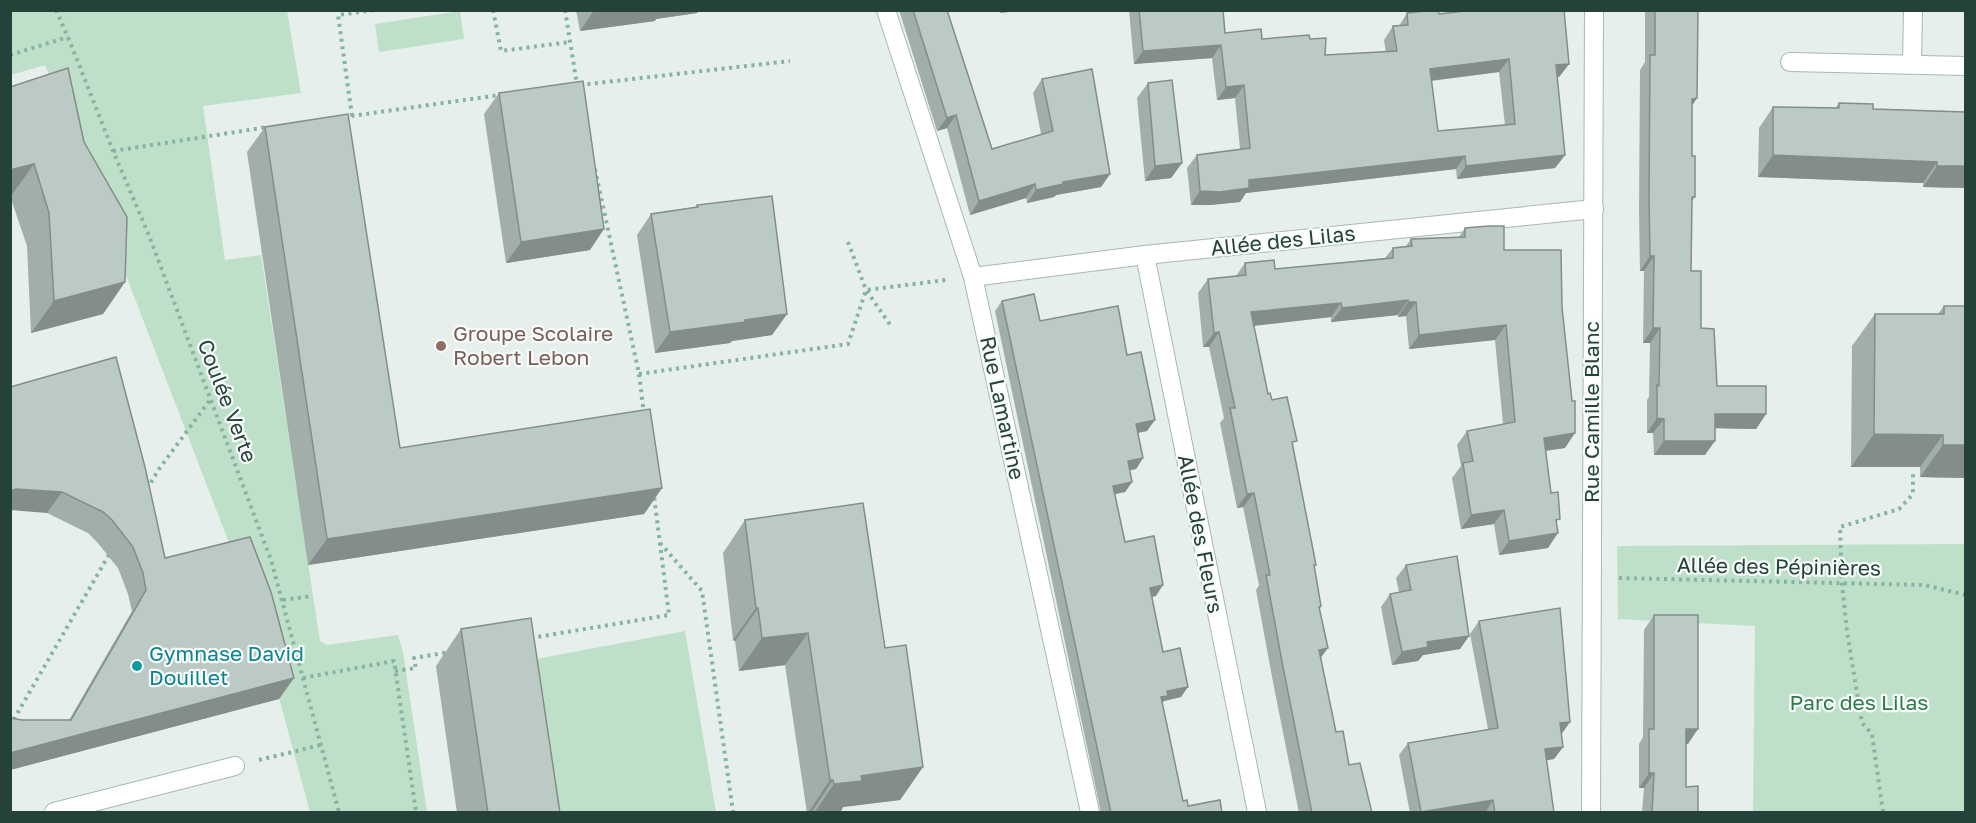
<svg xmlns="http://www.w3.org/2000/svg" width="1976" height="823" viewBox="0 0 1976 823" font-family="'Golos Text',sans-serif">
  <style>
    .green { fill: #bfe0c8 }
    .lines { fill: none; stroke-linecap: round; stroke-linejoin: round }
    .minor-casing { stroke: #a8b8b2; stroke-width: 20 }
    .path { stroke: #86b3a5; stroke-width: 4; stroke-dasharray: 3 4.5; stroke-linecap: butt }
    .minor { stroke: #fff; stroke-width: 18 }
    .wall { fill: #a1aea9; fill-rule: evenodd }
    .shaded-wall { fill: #838d89 }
    .building { fill: #bbcac4; stroke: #838d89; stroke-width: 1.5; fill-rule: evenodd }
    .education-dot { fill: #8d6e63; stroke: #f7fbf9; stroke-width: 2 }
    .culture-dot { fill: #0f9aa8; stroke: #f7fbf9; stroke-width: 2 }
    .labels { text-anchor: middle; stroke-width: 4.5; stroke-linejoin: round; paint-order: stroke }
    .street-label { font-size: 21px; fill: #24423a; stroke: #f7fbf9 }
    .education-label { font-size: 21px; fill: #785e54; stroke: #f7fbf9; text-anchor: start }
    .culture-label { font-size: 21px; fill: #0d838f; stroke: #f7fbf9; text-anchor: start }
    .park-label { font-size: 21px; fill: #2d7a4b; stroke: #f7fbf9 }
  </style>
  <rect width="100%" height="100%" fill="#e6efeb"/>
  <g class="green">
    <path d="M11,11H287L301,93L203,106L225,260L261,255L320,641L327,645L398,635L403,652L427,812H310L256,613L45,65L11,75Z"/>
    <path d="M460,11L464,39L379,52L375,24Z"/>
    <path d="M1965,544V812H1753L1755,626L1618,619L1617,546Z"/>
    <path d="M685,631L716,812H558L536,659Z"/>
  </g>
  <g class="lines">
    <defs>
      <g id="minor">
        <path d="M886,10L973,277L1090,812"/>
        <path d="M1790,62L1966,66"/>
        <path d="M1912,64L1913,10"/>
        <path d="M1145,255L1257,812"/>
        <path d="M973,277L1145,255L1594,209"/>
        <path d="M54,812L235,766"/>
        <path d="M1591,812L1594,10"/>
      </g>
    </defs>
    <use href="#minor" class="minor-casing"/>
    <g class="path">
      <path d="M56,10L72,47L113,151L148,233L271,560L339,812"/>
      <path d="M493,10L501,51L570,42"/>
      <path d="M565,10L577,85H576"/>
      <path d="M10,55L68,37"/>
      <path d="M580,85L790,61"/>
      <path d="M352,116L338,15L375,10"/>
      <path d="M344,117L500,95"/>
      <path d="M113,151L268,127"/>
      <path d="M595,169L639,374L644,414"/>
      <path d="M848,242L866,290L891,326"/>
      <path d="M639,374L848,344L866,290L946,280"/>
      <path d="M147,489L159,469L210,400"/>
      <path d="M660,543L702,591L733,812"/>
      <path d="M1619,578L1924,585L1966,595"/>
      <path d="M283,600L312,596"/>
      <path d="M531,638L669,615L654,496"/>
      <path d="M395,671L416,668L414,658L450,652"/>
      <path d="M303,678L394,661L416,812"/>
      <path d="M10,726L110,553"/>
      <path d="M259,760L321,745"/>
      <path d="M1883,812L1872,734L1862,723L1847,632L1842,584L1840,527L1899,509L1913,494V472"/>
    </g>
    <use href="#minor" class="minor"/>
  </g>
  <g class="wall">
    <path d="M576,10H699L697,13L656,19L655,21L580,31Z"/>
    <path d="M899,10H947L992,149L1041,134L1033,93L1042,79L1110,174L1101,187L1056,195L1054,197L1027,203L1026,198L970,215L947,128L937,131Z"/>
    <path d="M1129,10H1223L1225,33L1262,39H1310L1325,55L1386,52L1384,40L1393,26H1399L1407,13L1439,14L1569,64L1559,77H1557L1565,155L1555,168L1457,179L1456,169L1246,193L1240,202L1210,205H1191L1187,168L1197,155L1240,149L1235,98L1217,100L1212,58L1134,64ZM1499,72L1505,125L1438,131L1431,81Z"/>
    <path d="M1645,10H1698L1697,98L1692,106V156L1695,197L1692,201L1691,271L1701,328L1717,386L1766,414L1756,429L1715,428L1705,455H1654L1653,433H1647V400L1649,397L1650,343H1643L1644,271H1640L1639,211L1640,70L1645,62Z"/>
    <path d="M1148,83L1182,163L1171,178L1145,181L1137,98Z"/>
    <path d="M10,87L84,142L125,282L103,314L31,333L27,246L10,196Z"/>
    <path d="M499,93L590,250L506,263L484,114Z"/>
    <path d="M1839,103L1873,109L1965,112V188L1923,187V183L1758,177L1759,128L1773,107L1835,108Z"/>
    <path d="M265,127L400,448L662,488L644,514L308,565L247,152Z"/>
    <path d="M697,205L787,314L772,335L732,341L730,343L655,353L637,235L651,214L695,207Z"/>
    <path d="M1465,228L1504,250L1565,448L1546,451L1551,493L1557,523L1548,548L1499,555L1494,524L1461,529L1452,478L1461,466L1457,445L1467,431L1503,424L1495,340L1409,349L1406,316L1398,317V315L1331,322V317L1254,326L1268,394L1293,446L1321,606L1320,609V658L1336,732L1349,765L1372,813H1299L1273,682L1256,590L1259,585L1243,507L1237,508L1220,423L1224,418L1209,347H1203L1198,293L1208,279L1236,276L1245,263L1275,269L1385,258L1393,248L1406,246L1411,239L1459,237Z"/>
    <path d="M1002,301L1040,321L1127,355L1147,431L1138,433L1143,458L1136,469L1130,470L1132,482L1125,492L1115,494L1125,542L1156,596L1152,597L1163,652L1181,697L1164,701L1162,704L1183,801L1188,806L1222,813H1101L995,311Z"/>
    <path d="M1944,306H1965V478L1920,477V467H1851L1852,346L1875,314H1938Z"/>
    <path d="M10,387L165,558L294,678L279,699L10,770V718L22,720H69L132,611L128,594L118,568L97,542L88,533L47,513Z"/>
    <path d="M745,520L885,648L923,767L900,800L843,807L840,813H807L785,665L739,671L735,641L733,640L723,553Z"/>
    <path d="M1406,565L1469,636L1460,649L1423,655L1418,661L1392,665L1381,607L1390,594L1399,592L1396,578Z"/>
    <path d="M1654,615L1688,744H1686V787L1698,813H1642L1644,788H1639V744L1643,737L1644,630Z"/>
    <path d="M1479,621L1561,735L1563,747L1554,759L1546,760L1554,813H1410L1399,755L1408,743L1488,729L1470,634Z"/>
    <path d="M461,629L560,813H457L436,666Z"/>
  </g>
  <g class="shaded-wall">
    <path d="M594,10H699L697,13L656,19L655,21L580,31Z"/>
    <path d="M1002,10H1031L1000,13Z"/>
    <path d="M1221,45L1212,58L1134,64L1143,51Z"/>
    <path d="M1509,59L1499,72L1420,82L1430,69Z"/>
    <path d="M1569,64L1559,77L1547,78L1556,65Z"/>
    <path d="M1244,85L1235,98L1217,100L1226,87Z"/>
    <path d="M1697,98L1687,113L1692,99Z"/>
    <path d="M956,115L947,128L937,131L947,118Z"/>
    <path d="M1565,155L1555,168L1457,179L1466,166Z"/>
    <path d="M1773,155L1937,162L1923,183L1758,177Z"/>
    <path d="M1465,156L1456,169L1246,193L1240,202L1210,205H1191L1200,191L1249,180Z"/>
    <path d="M1182,163L1171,178L1145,181L1155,166Z"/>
    <path d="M34,164L11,196H10V170Z"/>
    <path d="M1937,166H1965V188L1923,187Z"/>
    <path d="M1110,174L1101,187L1056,195L1054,197L1027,203L1036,190L1063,182Z"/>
    <path d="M1035,184L1026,198L970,215L979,201Z"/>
    <path d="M604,229L590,250L506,263L521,242Z"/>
    <path d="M1650,256H1654L1644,271H1640Z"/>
    <path d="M125,282L103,314L31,333L54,301Z"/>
    <path d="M1408,300L1398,315L1331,322L1342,308Z"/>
    <path d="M1408,302H1416L1406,316L1398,317Z"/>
    <path d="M1341,303L1331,317L1241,327L1251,312Z"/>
    <path d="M787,314L772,335L732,341L730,343L655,353L670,332Z"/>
    <path d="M1506,325L1495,340L1409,349L1419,335Z"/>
    <path d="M1653,328H1660L1650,343H1643Z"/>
    <path d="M1219,332L1209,347H1203L1214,333Z"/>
    <path d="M1715,414H1766L1756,429L1705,428Z"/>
    <path d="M1657,418L1664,419L1653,433H1647Z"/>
    <path d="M1155,420L1147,431L1129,434L1136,424Z"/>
    <path d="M1575,433L1565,448L1534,452L1544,438Z"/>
    <path d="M1874,434L1943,435L1920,467H1851Z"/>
    <path d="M1664,441H1715L1705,455H1654Z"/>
    <path d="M1943,445H1965V478L1920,477Z"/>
    <path d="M1143,458L1136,469L1120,472L1128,461Z"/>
    <path d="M1132,482L1125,492L1105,496L1113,486Z"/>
    <path d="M662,488L644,514L308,565L327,539Z"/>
    <path d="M16,489L62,492L47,513L10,510V491Z"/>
    <path d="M1254,493L1243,507L1237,508L1247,494Z"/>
    <path d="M1504,510L1494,524L1461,529L1471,515Z"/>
    <path d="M1558,533L1548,548L1499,555L1509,541Z"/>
    <path d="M1163,585L1156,596L1143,598L1150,588Z"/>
    <path d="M756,608H758L735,641L733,640Z"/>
    <path d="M808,633L785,665L739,671L762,638Z"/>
    <path d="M1469,636L1460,649L1423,655L1418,661L1392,665L1402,652L1427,642Z"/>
    <path d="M1328,648L1317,663L1319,650Z"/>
    <path d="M294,678L279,699L10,770V753Z"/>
    <path d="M1188,687L1181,697L1164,701L1160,706L1161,697L1167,691Z"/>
    <path d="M1570,722L1561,735L1560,723Z"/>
    <path d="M1686,729H1698L1688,744H1676Z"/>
    <path d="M1563,747L1554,759L1536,762L1545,749Z"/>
    <path d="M923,767L900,800L843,807L840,813H814L834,784L861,776Z"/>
    <path d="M1649,773H1654L1644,788H1639Z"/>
    <path d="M830,780H833L811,813H808Z"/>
    <path d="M1493,800L1485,813H1420L1421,812Z"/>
  </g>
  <g class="building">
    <path d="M913,10H947L992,149L1053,131L1042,79L1092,69L1110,174L1063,182V184L1036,190L1035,184L979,201L956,115L947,118Z"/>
    <path d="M1139,10H1223L1225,33L1261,29L1262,39L1309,35L1310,39L1326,38L1325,55L1397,51L1393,26L1408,25L1407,13L1435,10H1438L1439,14L1474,10H1564L1569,64L1556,65L1565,155L1466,166L1465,156L1249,180V188L1220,192L1200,191L1197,155L1250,148L1244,85L1226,87L1221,45L1143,51ZM1509,59L1515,124L1438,131L1430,69Z"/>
    <path d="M1655,10H1698L1697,98L1692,99V156H1695V197H1692L1691,271H1701V328L1714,329L1717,386H1766V414H1715V441H1664V419L1657,418V385L1659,386L1660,328H1653L1654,256H1650L1649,197L1650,55H1655Z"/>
    <path d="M68,68L84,142L127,217L125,282L54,301L49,213L34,164L10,170V87Z"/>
    <path d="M1172,80L1182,163L1155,166L1148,83Z"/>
    <path d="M583,81L604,229L521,242L499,93Z"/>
    <path d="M1839,103L1873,104V109L1965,112V166H1937V162L1773,155V107L1839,108Z"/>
    <path d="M348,114L400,448L650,409L662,488L327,539L265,127Z"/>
    <path d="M772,196L787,314L745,320V322L670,332L651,214L698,207L697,205Z"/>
    <path d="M1488,226H1504V250H1561L1562,307L1572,401H1575V433L1544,438L1551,493L1558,492L1560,519L1556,520L1558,533L1509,541L1504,510L1471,515L1463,463L1473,461L1467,431L1515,422L1506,325L1419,335L1416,302H1408V300L1342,308L1341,303L1251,312L1268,394L1270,393L1272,400L1287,397L1297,441L1292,442L1316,565H1314L1321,606L1319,607L1328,648L1319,650L1336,732L1343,731L1349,765L1360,763L1372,813H1312L1283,667L1266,575H1270L1254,493L1247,494L1230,408H1235L1219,332L1214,333L1208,279L1246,275L1245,263L1274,260L1275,269L1393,258V248L1412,246L1411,239L1465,237V228Z"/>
    <path d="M1034,294L1040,321L1118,306L1127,355L1141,352L1155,420L1136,424L1143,458L1128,461L1132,482L1113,486L1125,542L1154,536L1163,585L1150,588L1163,652L1180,648L1188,687L1167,691L1168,696L1161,697L1183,801L1187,800L1188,806L1220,800L1222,813H1111L1002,301Z"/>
    <path d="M1944,306H1965V445H1943V435L1874,434L1875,314H1944Z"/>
    <path d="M116,357L145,467L165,558L250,537L271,592L294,678L10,753V718L22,720H71L146,590L143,573L133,547L112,520L103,512L62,492L16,489L10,491V387Z"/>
    <path d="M863,503L885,648L906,645L923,767L861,776L862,781L834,784L833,780H830L808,633L762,638L758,608H756L745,520Z"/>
    <path d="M1457,556L1469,636L1427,642L1428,647L1402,652L1390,594L1411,590L1406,565Z"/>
    <path d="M1560,608L1570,722L1560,723L1563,747L1545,749L1554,813H1495L1493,800L1421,812L1408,743L1498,728L1479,621Z"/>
    <path d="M1654,615H1698V729H1686V787L1698,786V813H1652L1654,773H1649V729H1654Z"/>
    <path d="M531,618L560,813H488L461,629Z"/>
  </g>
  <circle class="education-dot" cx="441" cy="346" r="6"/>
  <circle class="culture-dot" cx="137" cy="666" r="6"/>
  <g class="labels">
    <g class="street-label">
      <text transform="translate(1283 241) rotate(-6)" y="7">Allée des Lilas</text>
      <text transform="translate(227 401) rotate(69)" y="7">Coulée Verte</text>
      <text transform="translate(1002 408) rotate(78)" y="7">Rue Lamartine</text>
      <text transform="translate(1592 412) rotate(-90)" y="7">Rue Camille Blanc</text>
      <text transform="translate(1200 534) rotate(79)" y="7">Allée des Fleurs</text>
      <text transform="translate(1779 567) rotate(1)" y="7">Allée des Pépinières</text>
    </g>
    <g class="education-label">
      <text x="453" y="341">Groupe Scolaire<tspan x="453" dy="24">Robert Lebon</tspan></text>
    </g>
    <g class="culture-label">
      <text x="149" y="661">Gymnase David<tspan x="149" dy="24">Douillet</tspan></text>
    </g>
    <g class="park-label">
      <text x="1859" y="710">Parc des Lilas</text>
    </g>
  </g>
  <rect width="1976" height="823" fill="none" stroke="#24423a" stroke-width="24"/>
</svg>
